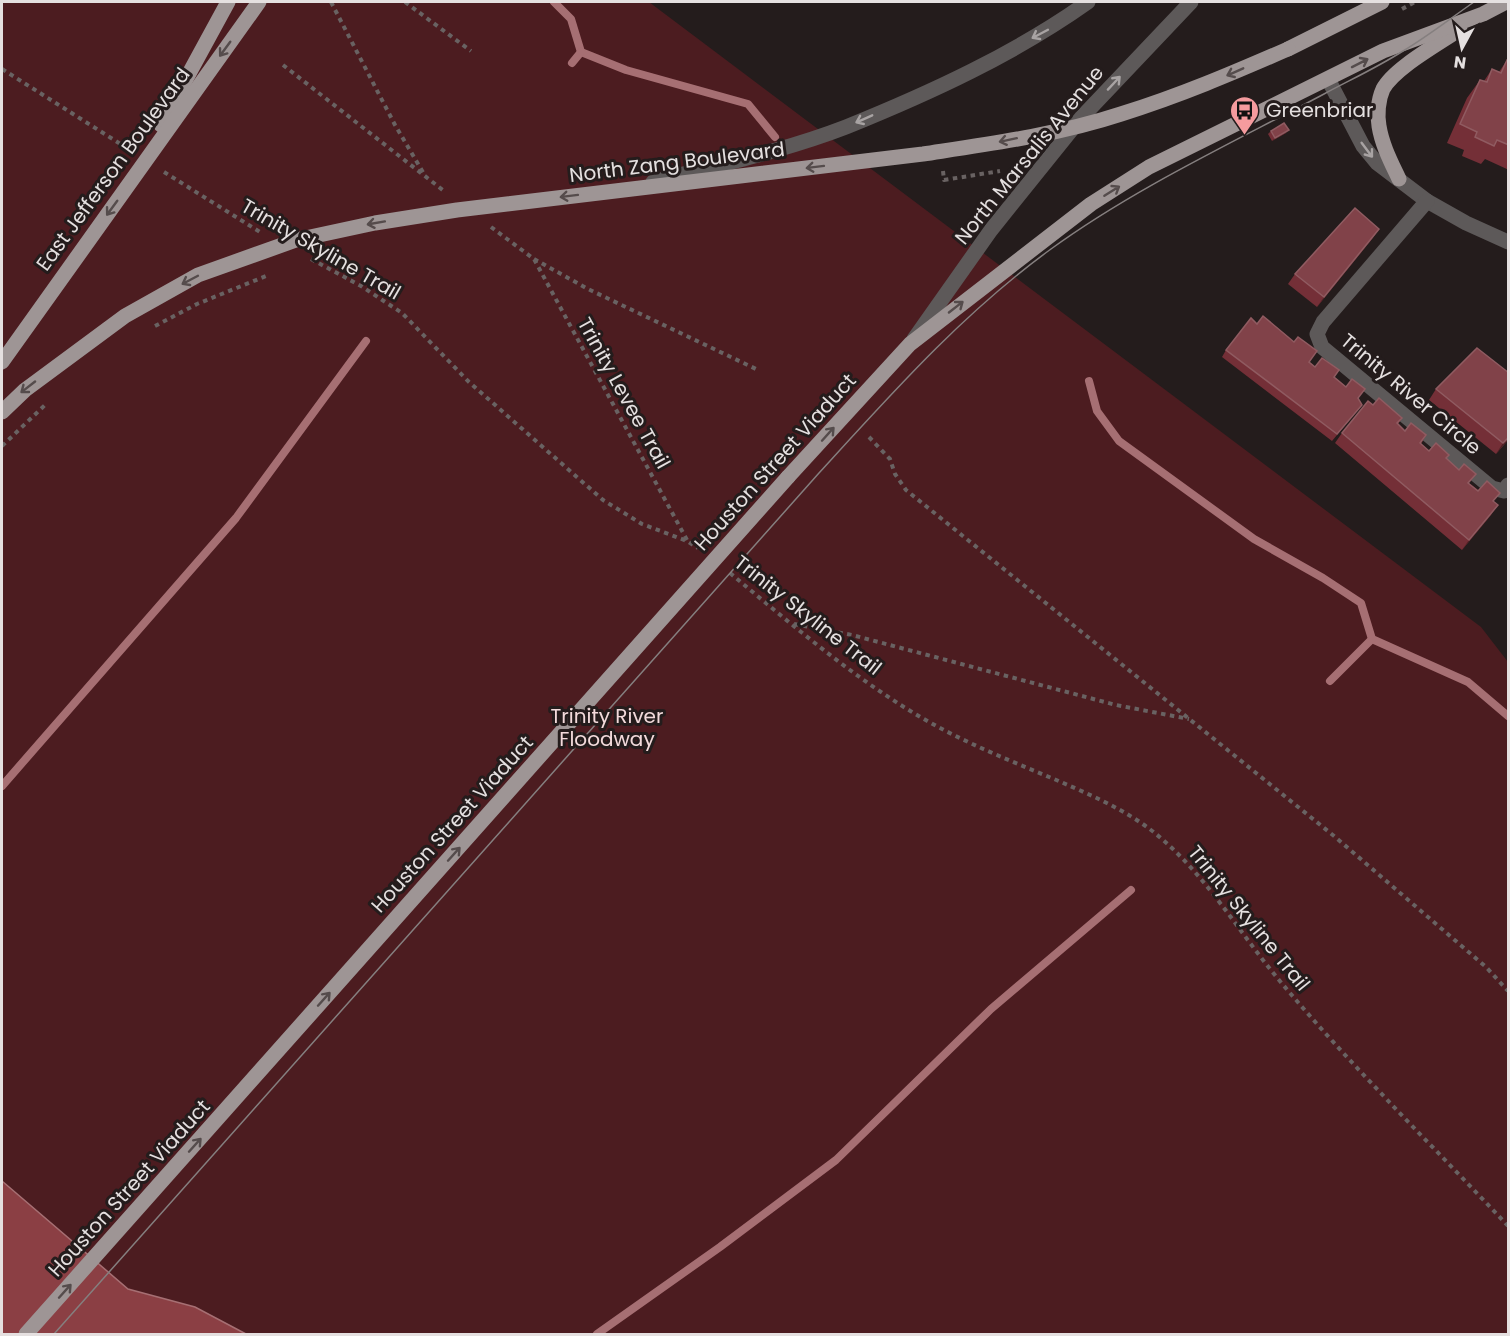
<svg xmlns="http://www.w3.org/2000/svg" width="1510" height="1336" viewBox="0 0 1510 1336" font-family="Poppins,sans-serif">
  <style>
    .green { fill: #4c1c20 }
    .water { fill: #8b3f44; stroke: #a66f73; stroke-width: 1.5 }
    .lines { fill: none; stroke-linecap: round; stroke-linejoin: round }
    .stream { stroke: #a66f73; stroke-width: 8 }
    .path { stroke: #696262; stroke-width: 4; stroke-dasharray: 4.5 4.5; stroke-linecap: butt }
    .minor { stroke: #5d5959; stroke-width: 15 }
    .major { stroke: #9e9595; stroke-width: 15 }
    .tram { stroke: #857f7f; stroke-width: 1.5 }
    .path-bridge { stroke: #696262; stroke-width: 4; stroke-dasharray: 4.5 4.5; stroke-linecap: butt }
    .major-bridge { stroke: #9e9595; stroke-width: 15 }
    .wall { fill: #742f37 }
    .shaded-wall { fill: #4f2024 }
    .building { fill: #814249; stroke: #905b61; stroke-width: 1.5 }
    .oneway { stroke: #a8a3a3 }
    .oneway2 { stroke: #554c4c }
    .labels { text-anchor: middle; stroke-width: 6; stroke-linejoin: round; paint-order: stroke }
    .poi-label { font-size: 20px; fill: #e5e0e0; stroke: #241c1c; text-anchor: start }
    .street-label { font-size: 20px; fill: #e5e0e0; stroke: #241c1c }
    .park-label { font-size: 20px; fill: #f3dadb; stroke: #241c1c }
  </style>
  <rect width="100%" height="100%" fill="#241c1c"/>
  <path class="green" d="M2,2H649L1481,627L1508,662V1334H2Z"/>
  <path class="water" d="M2,1181L128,1289L195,1307L246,1334H2Z"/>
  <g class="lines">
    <g class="stream">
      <path d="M554,2L571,19L581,52"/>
      <path d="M581,52L626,70L748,104L775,137"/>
      <path d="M572,63L581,52"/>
      <path d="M1089,381L1097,411L1119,441L1254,539L1323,578L1361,603L1372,639L1468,682L1508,716"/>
      <path d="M1330,681L1372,639"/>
      <path d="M2,786L236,518L366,341"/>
      <path d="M597,1334L720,1247L836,1160L991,1009L1131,890"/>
    </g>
    <g class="path">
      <path d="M331,2L395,125L424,174"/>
      <path d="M405,2L471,51"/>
      <path d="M1402,9L1415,2"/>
      <path d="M283,65L444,191"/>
      <path d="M2,69L130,150"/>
      <path d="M943,171L944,180L1000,171"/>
      <path d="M164,172L260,232"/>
      <path d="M491,227L534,259L687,540"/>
      <path d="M311,259L361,286L402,313L469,382L603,500L642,524L687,541L698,548"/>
      <path d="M534,259L588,289L756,369"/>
      <path d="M869,437L890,459L895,474L906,490L1334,836L1486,967L1508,991"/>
      <path d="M730,573C796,628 866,689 942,729C980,749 1021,765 1061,782C1093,796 1128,811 1156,834C1206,875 1238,931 1279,980C1351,1066 1432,1145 1508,1226"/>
      <path d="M794,624L852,635L1116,705L1189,719"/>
    </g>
    <g class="minor">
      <path d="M1328,79L1363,146L1377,163L1427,201L1466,223L1508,242"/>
      <path d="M653,182C717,165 784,151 846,127C930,93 1015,54 1088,2"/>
      <path d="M1427,201L1323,322L1317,334L1322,347L1492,488L1504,491L1508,485"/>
      <path d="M914,339L991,230L1081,118L1191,2"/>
    </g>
    <g class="major">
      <path d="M1288,49L1382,2"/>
      <path d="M1399,179C1391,162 1382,145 1379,126C1377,115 1378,100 1383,89C1394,68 1440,43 1460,29"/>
      <path d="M788,477L910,344L1091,204L1149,167L1383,51L1483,14L1506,2"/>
    </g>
    <path class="tram" d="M54,1334L819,473C892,393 963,313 1051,249C1135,188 1232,143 1324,94C1350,80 1378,67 1403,51C1428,36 1451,18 1474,2"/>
    <g class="path-bridge">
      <path d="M155,326L197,304L266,276"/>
      <path d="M2,446L45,405"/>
    </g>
    <g class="major-bridge">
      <path d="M161,125L228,2"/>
      <path d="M2,362L259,2"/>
      <path d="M2,412L25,390L125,316L198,275L296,240L375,223L457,210L923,154C989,144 1057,135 1121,114C1179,96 1233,73 1288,49"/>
      <path d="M26,1334L788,477"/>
    </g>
  </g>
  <g class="wall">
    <path d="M1507,60L1509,61V170L1485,159L1481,164L1462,156L1464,150L1447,143L1467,98L1480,80L1484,81L1492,69L1499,72Z"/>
    <path d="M1271,131L1286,133L1272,141L1268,134Z"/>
    <path d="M1379,229L1372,239L1317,307L1288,284L1295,274Z"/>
    <path d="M1257,324L1315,367L1334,377L1358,398L1362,405L1332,441L1222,357L1226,350Z"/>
    <path d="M1436,389L1509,439L1496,454L1429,400Z"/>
    <path d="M1373,405L1402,418L1398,424L1405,431L1426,435L1421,444L1429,451L1449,455L1446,459L1459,470L1476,474L1469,483L1494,502L1491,515L1462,550L1335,443L1342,433Z"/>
  </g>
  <g class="shaded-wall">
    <path d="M1289,130L1286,133L1272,141L1275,138Z"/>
    <path d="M1379,229L1372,239L1317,307L1324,297Z"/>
    <path d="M1509,437V439L1496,454L1503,443Z"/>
    <path d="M1498,505L1491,515L1462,550L1469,540Z"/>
  </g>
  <g class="building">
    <path d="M1507,60L1509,61V145L1497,140L1494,146L1475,137L1477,132L1460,124L1480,80L1487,82L1492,69L1501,73Z"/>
    <path d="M1284,123L1289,130L1275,138L1271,131Z"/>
    <path d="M1355,208L1379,229L1324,297L1295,274Z"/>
    <path d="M1263,316L1294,342L1298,337L1317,351L1309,362L1315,367L1322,358L1339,370L1334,377L1346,387L1352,379L1365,389L1358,398L1362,405L1337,434L1226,350L1251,318L1257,324Z"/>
    <path d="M1477,348L1509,373V437L1503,443L1436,389Z"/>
    <path d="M1379,398L1402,418L1397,423L1405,431L1411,423L1426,435L1420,443L1429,451L1436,443L1449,455L1446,458L1459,470L1464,464L1476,474L1468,483L1478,491L1487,481L1500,493L1493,501L1498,505L1469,540L1342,433L1368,401L1373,405Z"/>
  </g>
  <defs><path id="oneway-shaft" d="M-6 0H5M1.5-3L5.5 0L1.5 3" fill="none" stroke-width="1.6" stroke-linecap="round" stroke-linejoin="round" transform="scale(1.5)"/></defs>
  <g class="oneway">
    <use href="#oneway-shaft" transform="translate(1040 34) rotate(152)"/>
    <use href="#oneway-shaft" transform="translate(1114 83) rotate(-47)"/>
    <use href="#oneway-shaft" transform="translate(864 119) rotate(156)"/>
    <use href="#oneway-shaft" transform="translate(1367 150) rotate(53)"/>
  </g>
  <g class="oneway2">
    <use href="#oneway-shaft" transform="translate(225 49) rotate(126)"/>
    <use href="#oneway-shaft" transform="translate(1360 63) rotate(-27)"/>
    <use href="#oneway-shaft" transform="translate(1235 72) rotate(156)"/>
    <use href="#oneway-shaft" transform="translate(1008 140) rotate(168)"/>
    <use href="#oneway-shaft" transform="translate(815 167) rotate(173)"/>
    <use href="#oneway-shaft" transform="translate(1112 191) rotate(-32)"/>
    <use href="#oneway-shaft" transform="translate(569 196) rotate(173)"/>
    <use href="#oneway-shaft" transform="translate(112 208) rotate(126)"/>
    <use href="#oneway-shaft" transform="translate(376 223) rotate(170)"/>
    <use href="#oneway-shaft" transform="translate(190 280) rotate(152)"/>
    <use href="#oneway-shaft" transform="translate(956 307) rotate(-38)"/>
    <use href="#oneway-shaft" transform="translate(28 387) rotate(142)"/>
    <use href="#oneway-shaft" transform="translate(828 434) rotate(-48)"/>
    <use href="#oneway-shaft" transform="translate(454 854) rotate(-48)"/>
    <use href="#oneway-shaft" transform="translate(324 999) rotate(-48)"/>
    <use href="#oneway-shaft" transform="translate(195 1145) rotate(-48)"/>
    <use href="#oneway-shaft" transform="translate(65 1291) rotate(-48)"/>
  </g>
  <defs>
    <symbol id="bus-pin" viewBox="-11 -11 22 30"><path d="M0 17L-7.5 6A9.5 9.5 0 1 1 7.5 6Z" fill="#f59b9e" stroke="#241c1c"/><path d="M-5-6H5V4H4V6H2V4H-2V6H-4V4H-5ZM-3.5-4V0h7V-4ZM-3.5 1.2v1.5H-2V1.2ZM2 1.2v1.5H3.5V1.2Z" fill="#111"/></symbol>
  </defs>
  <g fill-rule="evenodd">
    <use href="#bus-pin" x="1228" y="94" width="33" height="45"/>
  </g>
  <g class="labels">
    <g class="poi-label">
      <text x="1266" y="117">Greenbriar</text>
    </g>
    <g class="street-label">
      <text transform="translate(1029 155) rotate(-51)" y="7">North Marsalis Avenue</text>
      <text transform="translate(677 162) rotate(-7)" y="7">North Zang Boulevard</text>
      <text transform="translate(113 169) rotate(-54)" y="7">East Jefferson Boulevard</text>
      <text transform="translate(321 249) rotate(30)" y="7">Trinity Skyline Trail</text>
      <text transform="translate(624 393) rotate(61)" y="7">Trinity Levee Trail</text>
      <text transform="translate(1411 394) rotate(40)" y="7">Trinity River Circle</text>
      <text transform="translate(775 462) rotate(-48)" y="7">Houston Street Viaduct</text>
      <text transform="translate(808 615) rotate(38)" y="7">Trinity Skyline Trail</text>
      <text transform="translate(452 824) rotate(-48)" y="7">Houston Street Viaduct</text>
      <text transform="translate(1249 918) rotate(51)" y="7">Trinity Skyline Trail</text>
      <text transform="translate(129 1188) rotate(-48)" y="7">Houston Street Viaduct</text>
    </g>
    <g class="park-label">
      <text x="607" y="723">Trinity River<tspan x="607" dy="23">Floodway</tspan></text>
    </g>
  </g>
  <rect width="1510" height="1336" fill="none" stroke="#e5e0e0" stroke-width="6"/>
  <g transform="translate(1462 48) rotate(188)" stroke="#241c1c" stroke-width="4.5" paint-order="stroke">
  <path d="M0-4.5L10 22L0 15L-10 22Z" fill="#e5e0e0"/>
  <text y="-9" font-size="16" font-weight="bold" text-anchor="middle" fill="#e5e0e0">N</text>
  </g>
</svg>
